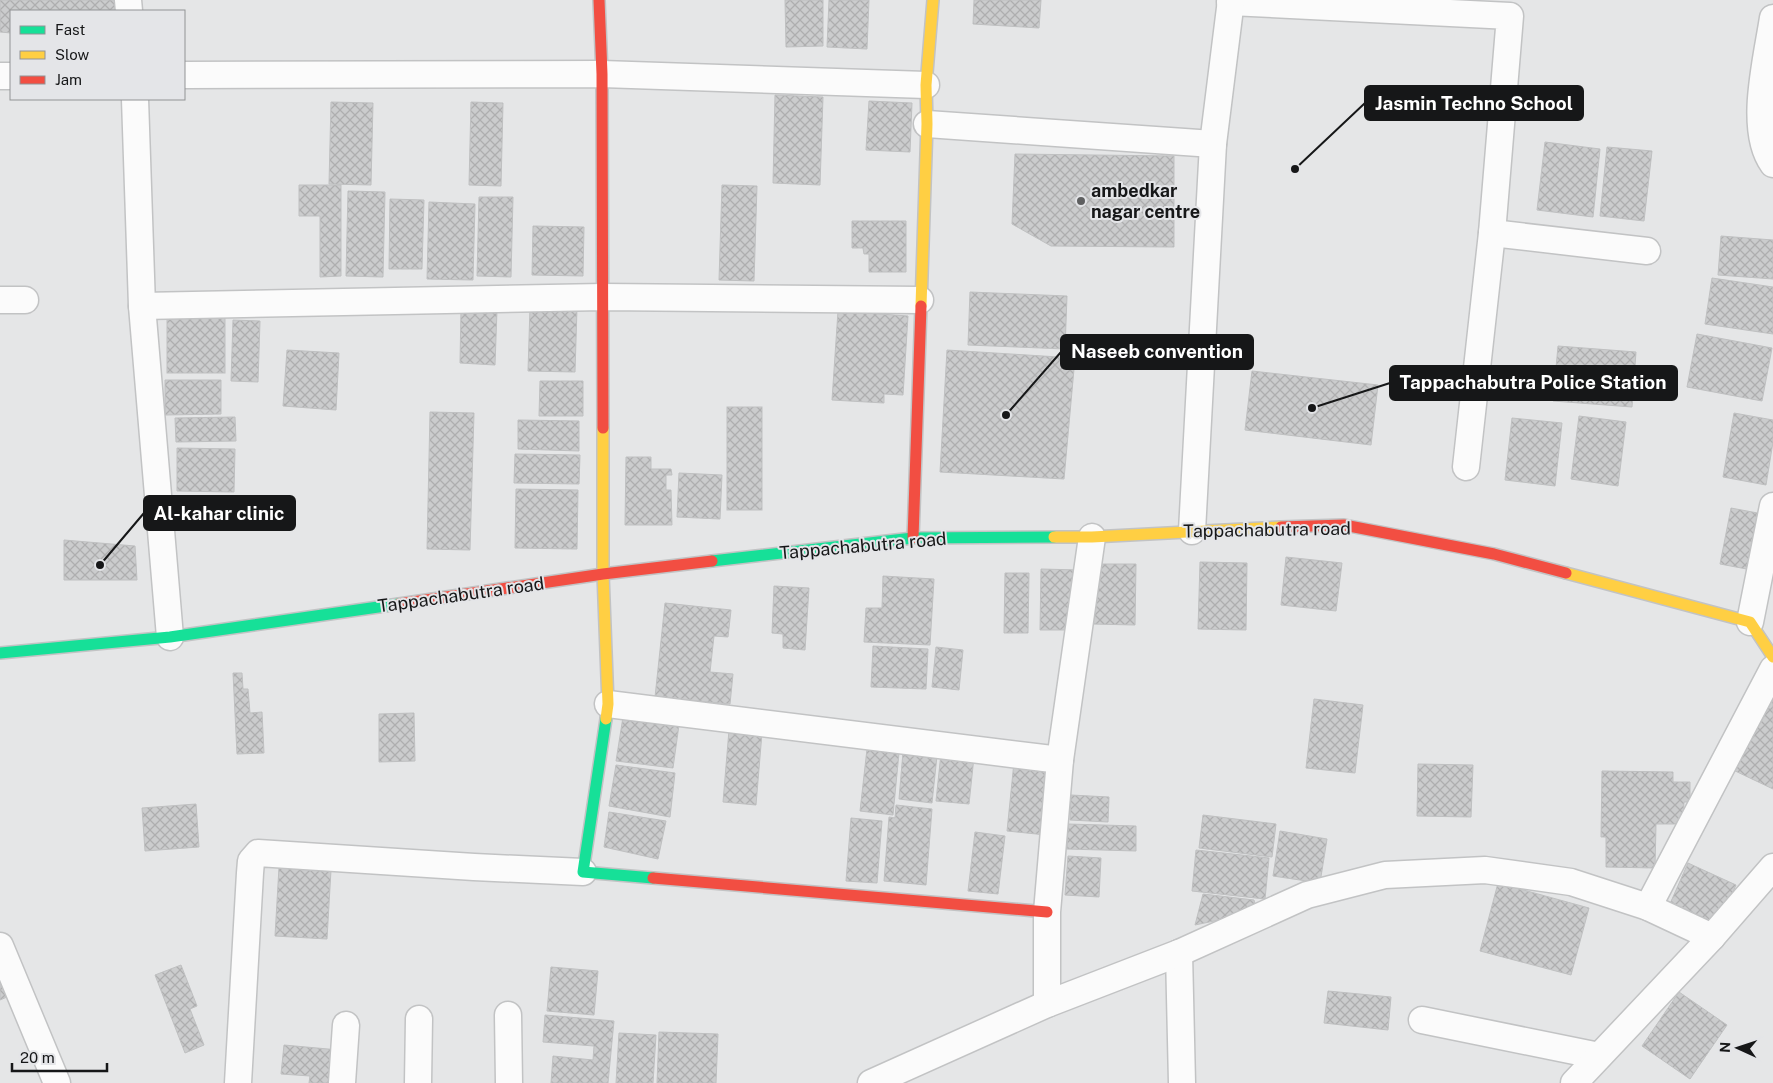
<svg xmlns="http://www.w3.org/2000/svg" width="1773" height="1083" viewBox="0 0 1773 1083" font-family="'Public Sans',sans-serif">
  <style>
    .building { fill: url(#building-cross-hatch); stroke: #bfc0c1 }
    .lines { fill: none; stroke-linecap: round; stroke-linejoin: round }
    .street-casing { stroke: #c2c3c4; stroke-width: 29 }
    .fast-casing { stroke: #c2c3c4; stroke-width: 14 }
    .slow-casing { stroke: #c2c3c4; stroke-width: 14 }
    .jam-casing { stroke: #c2c3c4; stroke-width: 14 }
    .street { stroke: #fbfbfb; stroke-width: 26 }
    .fast { stroke: #16e098; stroke-width: 11 }
    .slow { stroke: #ffcf43; stroke-width: 11 }
    .jam { stroke: #f24e42; stroke-width: 11 }
    .poi-dot { fill: #5e5f60; stroke: #e4e5e8; stroke-width: 2 }
    .labels { text-anchor: middle; stroke-width: 4; stroke-linejoin: round; paint-order: stroke }
    .poi-label { font-size: 18px; font-weight: bold; fill: #161718; stroke: #e4e5e8; text-anchor: start }
    .street-label { font-size: 18px; fill: #161718; stroke: #e4e5e8 }
    .leader { fill: none; stroke: #161718; stroke-width: 2 }
    .callout-dot { fill: #161718; stroke: #e4e5e8; stroke-width: 2 }
    .callout { fill: #161718; stroke: #161718; stroke-width: 2 }
    .callout-label { font-size: 19px; text-anchor: middle; font-weight: bold; fill: #fff }
  </style>
  <defs>
    <pattern id="building-cross-hatch" width="8" height="8" patternUnits="userSpaceOnUse" patternTransform="scale(1.25)"><rect width="8" height="8" fill="#cbcccd"/><path d="M0 0l8 8M0 8l8-8" fill="none" stroke="#aeaeaf"/></pattern>
  </defs>
  <rect width="100%" height="100%" fill="#e5e6e7"/>
  <g class="building">
    <path d="M0,0H119L117,11H11V33L0,32Z"/>
    <path d="M785,0H823V46L786,47Z"/>
    <path d="M829,0H869L867,49L827,47Z"/>
    <path d="M974,0H1041L1039,28L973,24Z"/>
    <path d="M775,95L823,97L820,185L773,183Z"/>
    <path d="M869,101L912,103L910,152L866,150Z"/>
    <path d="M331,102L373,103L371,185L329,184Z"/>
    <path d="M471,102L503,103L501,186L469,185Z"/>
    <path d="M1545,142L1600,149L1593,217L1537,210Z"/>
    <path d="M1607,147L1652,151L1644,221L1600,216Z"/>
    <path d="M1015,154L1174,156V247L1051,246L1012,224Z"/>
    <path d="M299,185H341V276L320,277V216H299Z"/>
    <path d="M722,185L757,186L754,281L719,280Z"/>
    <path d="M348,191L385,192L383,277L346,276Z"/>
    <path d="M479,197H513L511,277L477,276Z"/>
    <path d="M390,199L424,200L422,269H389Z"/>
    <path d="M429,202L475,204L473,280L427,279Z"/>
    <path d="M852,221H906V272H869V254H864L863,248H852Z"/>
    <path d="M533,226L584,227L583,276L532,275Z"/>
    <path d="M1721,236L1773,240V279L1718,275Z"/>
    <path d="M1712,278L1773,287V334L1705,324Z"/>
    <path d="M970,292L1067,296L1065,349L968,345Z"/>
    <path d="M530,307L577,308L575,372L528,371Z"/>
    <path d="M461,309L497,310L495,365L460,363Z"/>
    <path d="M838,311L908,316L903,395L884,394V403L832,400Z"/>
    <rect x="167" y="316" width="58" height="57"/>
    <path d="M233,320L260,321L258,382L231,381Z"/>
    <path d="M1697,334L1772,348L1762,401L1687,387Z"/>
    <path d="M1558,346L1636,352L1632,407L1553,401Z"/>
    <path d="M287,350L339,353L336,410L283,406Z"/>
    <path d="M947,350L1075,358L1064,479L940,472Z"/>
    <path d="M1252,371L1378,385L1371,445L1245,430Z"/>
    <path d="M165,380H221V414L165,415Z"/>
    <path d="M540,381H583V416H539Z"/>
    <rect x="727" y="407" width="35" height="103"/>
    <path d="M430,412L474,413L470,550L427,549Z"/>
    <path d="M1734,413L1773,420V442L1766,485L1723,477Z"/>
    <path d="M1579,416L1626,422L1618,486L1571,479Z"/>
    <path d="M235,417L236,441L176,442L175,418Z"/>
    <path d="M1512,418L1562,423L1555,486L1505,480Z"/>
    <path d="M518,420L579,421V451L518,449Z"/>
    <path d="M177,448L235,449L234,492L177,491Z"/>
    <path d="M515,454L580,455L579,484L514,483Z"/>
    <path d="M626,457H651V469H671L672,475H666V490H671L672,525H625Z"/>
    <path d="M679,473L722,475L720,519L677,517Z"/>
    <path d="M516,489L578,490L577,549L515,548Z"/>
    <path d="M1731,508L1763,514L1752,570L1720,564Z"/>
    <path d="M64,540L135,546L137,580H64Z"/>
    <path d="M1286,557L1342,563L1336,611L1281,605Z"/>
    <path d="M1200,562L1247,563L1246,630L1198,629Z"/>
    <path d="M1093,564H1136L1135,625L1092,624Z"/>
    <path d="M1041,569L1079,570L1069,630H1040Z"/>
    <path d="M1005,573H1029L1028,633H1004Z"/>
    <path d="M883,576L934,579L930,645L864,642L866,608H882Z"/>
    <path d="M774,586L809,588L805,650L783,648V634L772,633Z"/>
    <path d="M665,603L731,610L728,637L714,636L710,672L733,674L730,704L655,697Z"/>
    <path d="M873,646L928,649L926,689L871,687Z"/>
    <path d="M936,647L963,650L959,690L932,687Z"/>
    <path d="M233,673H242L243,689H248L250,713L262,712L264,753L237,754Z"/>
    <path d="M1773,690V789L1731,769Z"/>
    <path d="M1314,699L1363,705L1355,773L1306,768Z"/>
    <path d="M414,713L415,761L379,762V714Z"/>
    <path d="M623,717L679,725L673,768L616,761Z"/>
    <path d="M729,730L762,733L756,805L723,802Z"/>
    <path d="M867,749L899,753L893,815L860,811Z"/>
    <path d="M903,752L937,756L932,803L899,799Z"/>
    <path d="M941,753L974,757L969,804L936,801Z"/>
    <path d="M1014,762L1053,766L1046,835L1007,831Z"/>
    <path d="M1418,764L1473,765L1471,817L1417,816Z"/>
    <path d="M616,765L675,773L670,817L609,806Z"/>
    <path d="M1602,771L1673,772V782H1690V802H1684L1683,824H1656L1655,868L1606,867V837H1601Z"/>
    <path d="M1071,795L1109,797L1108,822L1070,820Z"/>
    <path d="M196,804L199,847L145,851L142,808Z"/>
    <path d="M896,805L932,809L926,885L884,881L889,817L895,818Z"/>
    <path d="M609,812L666,821L658,859L604,847Z"/>
    <path d="M1203,815L1276,824L1272,857L1199,848Z"/>
    <path d="M851,818L882,821L877,883L846,881Z"/>
    <path d="M1068,824L1136,826V851L1067,849Z"/>
    <path d="M1280,831L1327,839L1320,883L1273,876Z"/>
    <path d="M975,832L1005,836L998,894L968,891Z"/>
    <path d="M1196,850L1269,858L1265,899L1192,891Z"/>
    <path d="M1068,856L1101,858L1099,897L1065,895Z"/>
    <path d="M1688,863L1736,885L1717,928L1669,906Z"/>
    <path d="M279,867L331,870L327,939L275,936Z"/>
    <path d="M1498,883L1589,908L1571,975L1480,951Z"/>
    <path d="M1203,894L1254,900L1257,912L1195,925Z"/>
    <path d="M0,962L14,994L0,1000Z"/>
    <path d="M181,965L197,1006L190,1009L204,1045L185,1053L155,975Z"/>
    <path d="M551,967L598,971L594,1015L547,1011Z"/>
    <path d="M1328,991L1391,997L1388,1030L1324,1023Z"/>
    <path d="M1679,992L1727,1025L1690,1079L1642,1046Z"/>
    <path d="M545,1015L614,1021L608,1083H551L553,1056L593,1060L594,1046L543,1042Z"/>
    <path d="M659,1032L718,1034L716,1083H657Z"/>
    <path d="M619,1033L656,1035L653,1083H616Z"/>
    <path d="M284,1045L339,1050L336,1083H309L310,1076L281,1074Z"/>
  </g>
  <g class="lines">
    <defs>
      <g id="street">
        <path d="M128,0L129,11"/>
        <path d="M1230,2L1510,16L1492,233"/>
        <path d="M1773,18C1767,58 1748,130 1773,164"/>
        <path d="M184,75L602,74L926,85"/>
        <path d="M0,76H11"/>
        <path d="M135,99L142,306L170,637"/>
        <path d="M927,124L1213,144"/>
        <path d="M0,300H25"/>
        <path d="M142,306L603,297L920,300"/>
        <path d="M1466,467L1492,233L1647,251"/>
        <path d="M1192,531L1213,144L1231,0"/>
        <path d="M1750,622L1773,506"/>
        <path d="M608,704L1060,760"/>
        <path d="M1648,907L1773,669"/>
        <path d="M0,946L57,1083"/>
        <path d="M1179,953L1182,1083"/>
        <path d="M1047,1004V912L1060,760L1092,537"/>
        <path d="M508,1015L509,1083"/>
        <path d="M1422,1020L1599,1056"/>
        <path d="M238,1083L250,873L251,861L258,853L474,867L583,872"/>
        <path d="M342,1083L346,1025"/>
        <path d="M418,1083L419,1019"/>
        <path d="M871,1083L1047,1004L1179,953L1307,895L1385,875L1485,870L1571,882L1648,907L1712,937"/>
        <path d="M1574,1083L1712,937L1773,867"/>
      </g>
      <g id="fast">
        <path d="M712,561L913,538L1054,537"/>
        <path d="M0,653L170,637L399,604"/>
        <path d="M606,719L583,872L653,878"/>
      </g>
      <g id="slow">
        <path d="M921,306L927,124L926,85L933,0"/>
        <path d="M603,428V574L608,704L606,719"/>
        <path d="M1054,537H1092L1281,527"/>
        <path d="M1566,573L1750,622L1773,657"/>
      </g>
      <g id="jam">
        <path d="M599,0L602,74L603,428"/>
        <path d="M1281,527L1344,525L1494,554L1566,573"/>
        <path d="M913,538L921,306"/>
        <path d="M399,604L603,574L712,561"/>
        <path d="M653,878L1047,912"/>
      </g>
    </defs>
    <use href="#street" class="street-casing"/>
    <use href="#fast" class="fast-casing"/>
    <use href="#slow" class="slow-casing"/>
    <use href="#jam" class="jam-casing"/>
    <use href="#street" class="street"/>
    <use href="#fast" class="fast"/>
    <use href="#slow" class="slow"/>
    <use href="#jam" class="jam"/>
  </g>
  <circle class="poi-dot" cx="1081" cy="201" r="5"/>
  <g class="labels">
    <g class="poi-label">
      <text x="1091" y="197">ambedkar<tspan x="1091" dy="21">nagar centre</tspan></text>
    </g>
    <g class="street-label">
      <text transform="translate(1267 530) rotate(-1)" y="6">Tappachabutra road</text>
      <text transform="translate(863 546) rotate(-5)" y="6">Tappachabutra road</text>
      <text transform="translate(461 595) rotate(-8)" y="6">Tappachabutra road</text>
    </g>
  </g>
  <path class="leader" d="M1295 169L1365 103M1006 415L1061 352M1312 408L1390 383M100 565L144 513"/>
  <g class="callout-dot">
    <circle cx="1295" cy="169" r="5"/>
    <circle cx="1006" cy="415" r="5"/>
    <circle cx="1312" cy="408" r="5"/>
    <circle cx="100" cy="565" r="5"/>
  </g>
  <g class="callout">
    <rect x="1365" y="86" width="218" height="34" rx="5"/>
    <rect x="1061" y="335" width="192" height="34" rx="5"/>
    <rect x="1390" y="366" width="287" height="34" rx="5"/>
    <rect x="144" y="496" width="151" height="34" rx="5"/>
  </g>
  <g class="callout-label">
    <text x="1474" y="110">Jasmin Techno School</text>
    <text x="1157" y="358">Naseeb convention</text>
    <text x="1533" y="389">Tappachabutra Police Station</text>
    <text x="219" y="520">Al-kahar clinic</text>
  </g>
  <rect x="10" y="10" width="175" height="90" fill="#e4e5e8" stroke="#929395"/>
  <rect x="20" y="26" width="25" height="8" fill="#16e098" stroke="#929395"/>
  <text x="55" y="35" font-size="15" fill="#161718">Fast</text>
  <rect x="20" y="51" width="25" height="8" fill="#ffcf43" stroke="#929395"/>
  <text x="55" y="60" font-size="15" fill="#161718">Slow</text>
  <rect x="20" y="76" width="25" height="8" fill="#f24e42" stroke="#929395"/>
  <text x="55" y="85" font-size="15" fill="#161718">Jam</text>
  <g transform="translate(1738 1048) rotate(273)" stroke="#e4e5e8" stroke-width="4" paint-order="stroke">
  <path d="M0-4L9 19L0 12L-9 19Z" fill="#161718"/>
  <text y="-8" font-size="14" font-weight="bold" text-anchor="middle" fill="#161718">N</text>
  </g>
  <path d="M12 1063v8h95v-8" fill="none" stroke="#161718" stroke-width="2.5"/>
  <text x="20" y="1063" font-size="15" fill="#161718" stroke="#e4e5e8" stroke-width="4" paint-order="stroke">20 m</text>
</svg>
